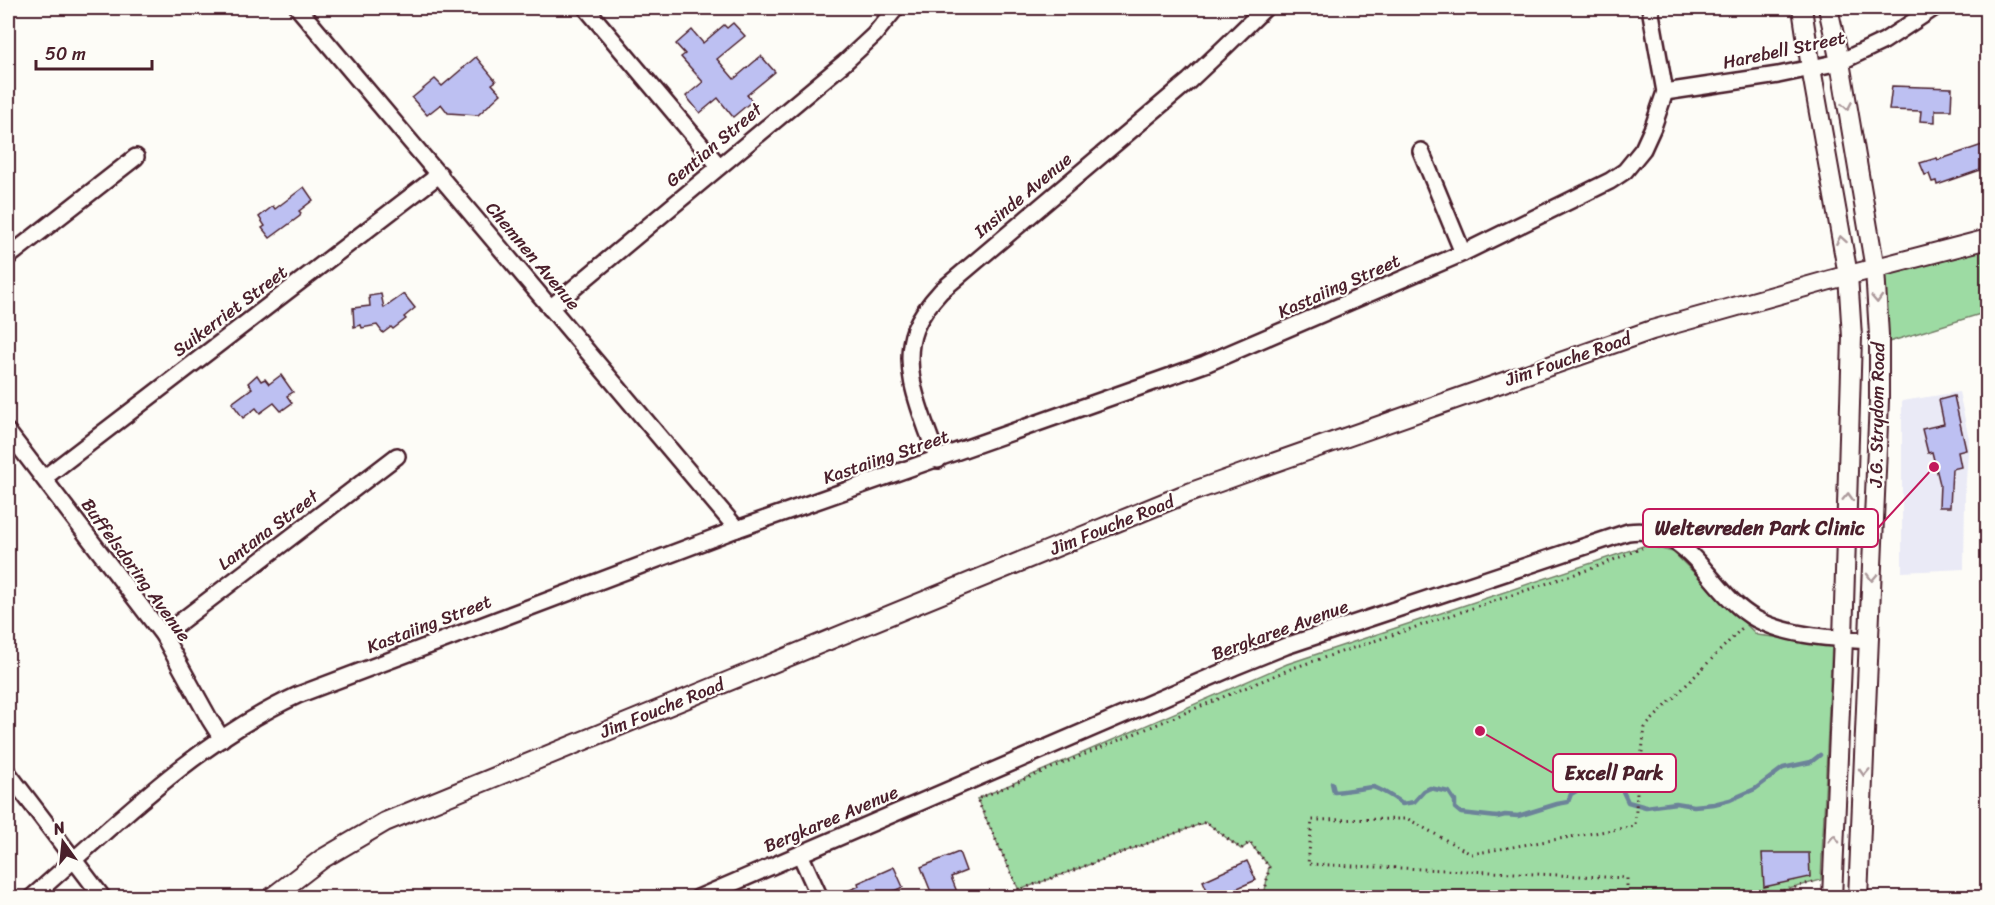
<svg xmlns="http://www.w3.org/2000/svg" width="1995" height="905" viewBox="0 0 1995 905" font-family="Sriracha,sans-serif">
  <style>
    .built { fill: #eaeaf6 }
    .green { fill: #9ddba3; stroke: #747d67; stroke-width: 1.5 }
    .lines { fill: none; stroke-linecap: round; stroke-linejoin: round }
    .stream { stroke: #6c8399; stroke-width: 4.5 }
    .building { fill: #bdc0f2; stroke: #4a1f2b; stroke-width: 1.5 }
    .minor-casing { stroke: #4a1f2b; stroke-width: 20 }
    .tertiary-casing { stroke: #4a1f2b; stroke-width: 22 }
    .path { stroke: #4a1f2b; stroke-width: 3; stroke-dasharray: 1.5 4.5; stroke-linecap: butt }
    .minor { stroke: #fdfcf7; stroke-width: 15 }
    .tertiary { stroke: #fdfcf7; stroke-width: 18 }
    .oneway { stroke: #ac999b }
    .labels { text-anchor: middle; stroke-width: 4.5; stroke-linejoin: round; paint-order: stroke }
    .street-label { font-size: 18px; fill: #4a1f2b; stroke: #fdfcf7 }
    .leader { fill: none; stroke: #c2185b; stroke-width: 2 }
    .callout-dot { fill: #c2185b; stroke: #fdfcf7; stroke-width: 2 }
    .callout { fill: #fdfcf7; stroke: #c2185b; stroke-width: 2 }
    .callout-label { font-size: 20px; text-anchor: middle; font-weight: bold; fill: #4a1f2b }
  </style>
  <rect width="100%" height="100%" fill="#fdfcf7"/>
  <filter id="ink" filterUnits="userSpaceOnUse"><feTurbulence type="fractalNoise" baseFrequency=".0167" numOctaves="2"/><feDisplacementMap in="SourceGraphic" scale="12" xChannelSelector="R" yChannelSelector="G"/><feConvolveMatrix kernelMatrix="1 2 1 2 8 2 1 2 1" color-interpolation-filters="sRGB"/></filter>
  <g filter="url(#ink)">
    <path class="built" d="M1959,392L1969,439L1965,494L1964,569L1902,572V401Z"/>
    <g class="green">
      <path d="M1987,238V312L1879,345L1876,270Z"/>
      <path d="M1646,545L1673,552L1757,635L1832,644L1821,880L1760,897L1416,898L1326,892L1301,897H1264L1269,866L1250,843L1241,849L1206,822L1019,890L977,799L1287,664Z"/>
    </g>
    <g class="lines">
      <path class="stream" d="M1332,783L1334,792C1342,792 1368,787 1373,787C1380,789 1397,799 1402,804L1414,802L1424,791L1430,788L1449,792L1455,801V808L1461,813L1497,817L1505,815L1518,816L1557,804L1568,802L1571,794L1597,779L1618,781L1628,802L1646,807L1676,803L1694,806L1714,804L1730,800L1755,789L1783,768L1811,762L1820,755"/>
    </g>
    <g class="building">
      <path d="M733,23L745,36L717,59L734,79L761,56L775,72L747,95L752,101L733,117L718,98L700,113L686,96L703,82L681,57L685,54L676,44L692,30L703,43L724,25L727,28Z"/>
      <path d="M476,57L496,81L492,84L501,94L478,115L448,113L441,104L427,115L412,98L435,79L442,86Z"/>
      <path d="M1892,86L1952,88L1951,110H1935V122L1920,121L1921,111L1889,110Z"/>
      <path d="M1988,143V163L1984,164L1986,168L1937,185L1936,181L1932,182L1929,174L1925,175L1920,163L1937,158L1938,160Z"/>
      <path d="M304,187L313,200L299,211L301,213L300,216L270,238L262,228L265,226L259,217L273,206L275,209Z"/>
      <path d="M381,294L384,308L404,294L415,308L404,317L406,319L393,329L391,327L383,333L377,325L362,328L361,325L354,327L353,308L370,306L369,296Z"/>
      <path d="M257,375L261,381L265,379L269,384L281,375L293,392L287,396L292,403L281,411L274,403L260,413L256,408L243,418L232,403L252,388L248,383Z"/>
      <path d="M1954,396L1966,450L1958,452L1961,467L1952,469L1950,507H1939L1940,484L1932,452L1928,453L1922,429L1944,424L1939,400Z"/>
      <path d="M959,852L966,871L951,877L959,897H933L921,867Z"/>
      <path d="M1762,853H1809L1810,877L1764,887Z"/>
      <path d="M1247,861L1256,880L1217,897H1210L1203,881Z"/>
      <path d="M894,867L903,887L880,897H834L859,886L858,883Z"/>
    </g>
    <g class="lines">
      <defs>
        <g id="minor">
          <path d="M298,8L737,529"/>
          <path d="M586,8L719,166"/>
          <path d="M1665,92L1778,75L1840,62L1884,41L1934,8"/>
          <path d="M1421,151L1463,253"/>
          <path d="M8,257L136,157"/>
          <path d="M550,308L844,63L874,35L896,8"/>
          <path d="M8,432L163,635L210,720L222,739"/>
          <path d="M938,460C925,421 899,371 915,329C921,314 930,303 941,291L1189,81L1226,46L1265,8"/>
          <path d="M44,478L440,174"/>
          <path d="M163,635L397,456"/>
          <path d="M8,773L103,898"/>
          <path d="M800,854L820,898"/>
          <path d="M31,898C114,825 196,742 298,695L737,529L1205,364L1463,253L1610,181L1625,171L1643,149L1653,127L1665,92L1650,8"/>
          <path d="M698,898L1234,667L1286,646L1628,532C1692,523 1708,593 1756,619C1790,637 1833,638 1869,641"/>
        </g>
        <g id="tertiary">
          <path d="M1802,8L1811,68L1848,275L1852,337L1843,639L1832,898"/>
          <path d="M1828,8L1840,62L1875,269L1879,335V400L1858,898"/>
          <path d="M271,898L322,859L385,822L1183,495L1250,471L1652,330L1830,280L1988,239"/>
        </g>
      </defs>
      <use href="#minor" class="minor-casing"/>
      <use href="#tertiary" class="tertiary-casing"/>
      <g class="path">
        <path d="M1264,898L1269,867L1250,842L1241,849L1206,822L1019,890L977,799L1293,668L1596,567L1642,548"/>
        <path d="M1301,898L1326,892L1416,898"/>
        <path d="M1627,898V878L1308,864L1312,820L1408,819L1471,854L1635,826L1637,792L1645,727L1744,626"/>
        <path d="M1760,898L1816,881"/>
      </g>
      <use href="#minor" class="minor"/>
      <use href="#tertiary" class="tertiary"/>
    </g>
    <defs><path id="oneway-chevron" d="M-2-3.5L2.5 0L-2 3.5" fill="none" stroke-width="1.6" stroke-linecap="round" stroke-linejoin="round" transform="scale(1.5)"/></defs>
    <g class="oneway">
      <use href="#oneway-chevron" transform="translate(1847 106) rotate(80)"/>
      <use href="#oneway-chevron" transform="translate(1841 240) rotate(-100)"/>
      <use href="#oneway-chevron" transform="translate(1877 299) rotate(87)"/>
      <use href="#oneway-chevron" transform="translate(1848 497) rotate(-88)"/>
      <use href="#oneway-chevron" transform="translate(1872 577) rotate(92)"/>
      <use href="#oneway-chevron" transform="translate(1864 772) rotate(93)"/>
      <use href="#oneway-chevron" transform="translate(1834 839) rotate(-88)"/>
    </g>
  </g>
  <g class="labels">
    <g class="street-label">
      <text transform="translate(1784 50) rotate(-12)" y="6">Harebell Street</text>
      <text transform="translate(714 145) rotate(-40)" y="6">Gentian Street</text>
      <text transform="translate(1023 195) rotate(-40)" y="6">Insinde Avenue</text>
      <text transform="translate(533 256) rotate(50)" y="6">Chemnen Avenue</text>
      <text transform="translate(1339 286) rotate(-24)" y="6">Kastaiing Street</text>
      <text transform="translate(230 311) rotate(-37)" y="6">Suikerriet Street</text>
      <text transform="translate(1568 359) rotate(-19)" y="6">Jim Fouche Road</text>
      <text transform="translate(1877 415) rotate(-89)" y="6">J.G. Strydom Road</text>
      <text transform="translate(886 457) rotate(-19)" y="6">Kastaiing Street</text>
      <text transform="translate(1112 525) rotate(-22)" y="6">Jim Fouche Road</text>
      <text transform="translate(268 530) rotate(-37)" y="6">Lantana Street</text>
      <text transform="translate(136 570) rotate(54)" y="6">Buffelsdoring Avenue</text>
      <text transform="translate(429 624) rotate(-21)" y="6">Kastaiing Street</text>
      <text transform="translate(1280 630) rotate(-20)" y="6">Bergkaree Avenue</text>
      <text transform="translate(662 708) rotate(-22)" y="6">Jim Fouche Road</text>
      <text transform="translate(831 819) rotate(-23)" y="6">Bergkaree Avenue</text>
    </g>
  </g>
  <path class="leader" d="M1934 467L1878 528M1480 731L1553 773"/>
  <g class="callout-dot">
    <circle cx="1934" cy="467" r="6"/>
    <circle cx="1480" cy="731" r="6"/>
  </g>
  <g class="callout">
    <rect x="1643" y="509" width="235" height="38" rx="6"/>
    <rect x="1553" y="754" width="123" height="38" rx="6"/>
  </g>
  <g class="callout-label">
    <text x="1760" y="535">Weltevreden Park Clinic</text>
    <text x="1614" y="780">Excell Park</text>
  </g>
  <rect width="1995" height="905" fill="none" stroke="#fdfcf7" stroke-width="30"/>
  <rect x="15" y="15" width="1965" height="875" fill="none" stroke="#4a1f2b" stroke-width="2" filter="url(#ink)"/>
  <g transform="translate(63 842) rotate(345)" stroke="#fdfcf7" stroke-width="4.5" paint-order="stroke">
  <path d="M0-4.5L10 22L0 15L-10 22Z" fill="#4a1f2b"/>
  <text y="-9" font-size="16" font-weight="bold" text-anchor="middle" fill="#4a1f2b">N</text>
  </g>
  <path d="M36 60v9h116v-9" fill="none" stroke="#4a1f2b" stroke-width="3"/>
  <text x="45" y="60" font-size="18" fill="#4a1f2b" stroke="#fdfcf7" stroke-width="4.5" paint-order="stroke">50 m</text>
</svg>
